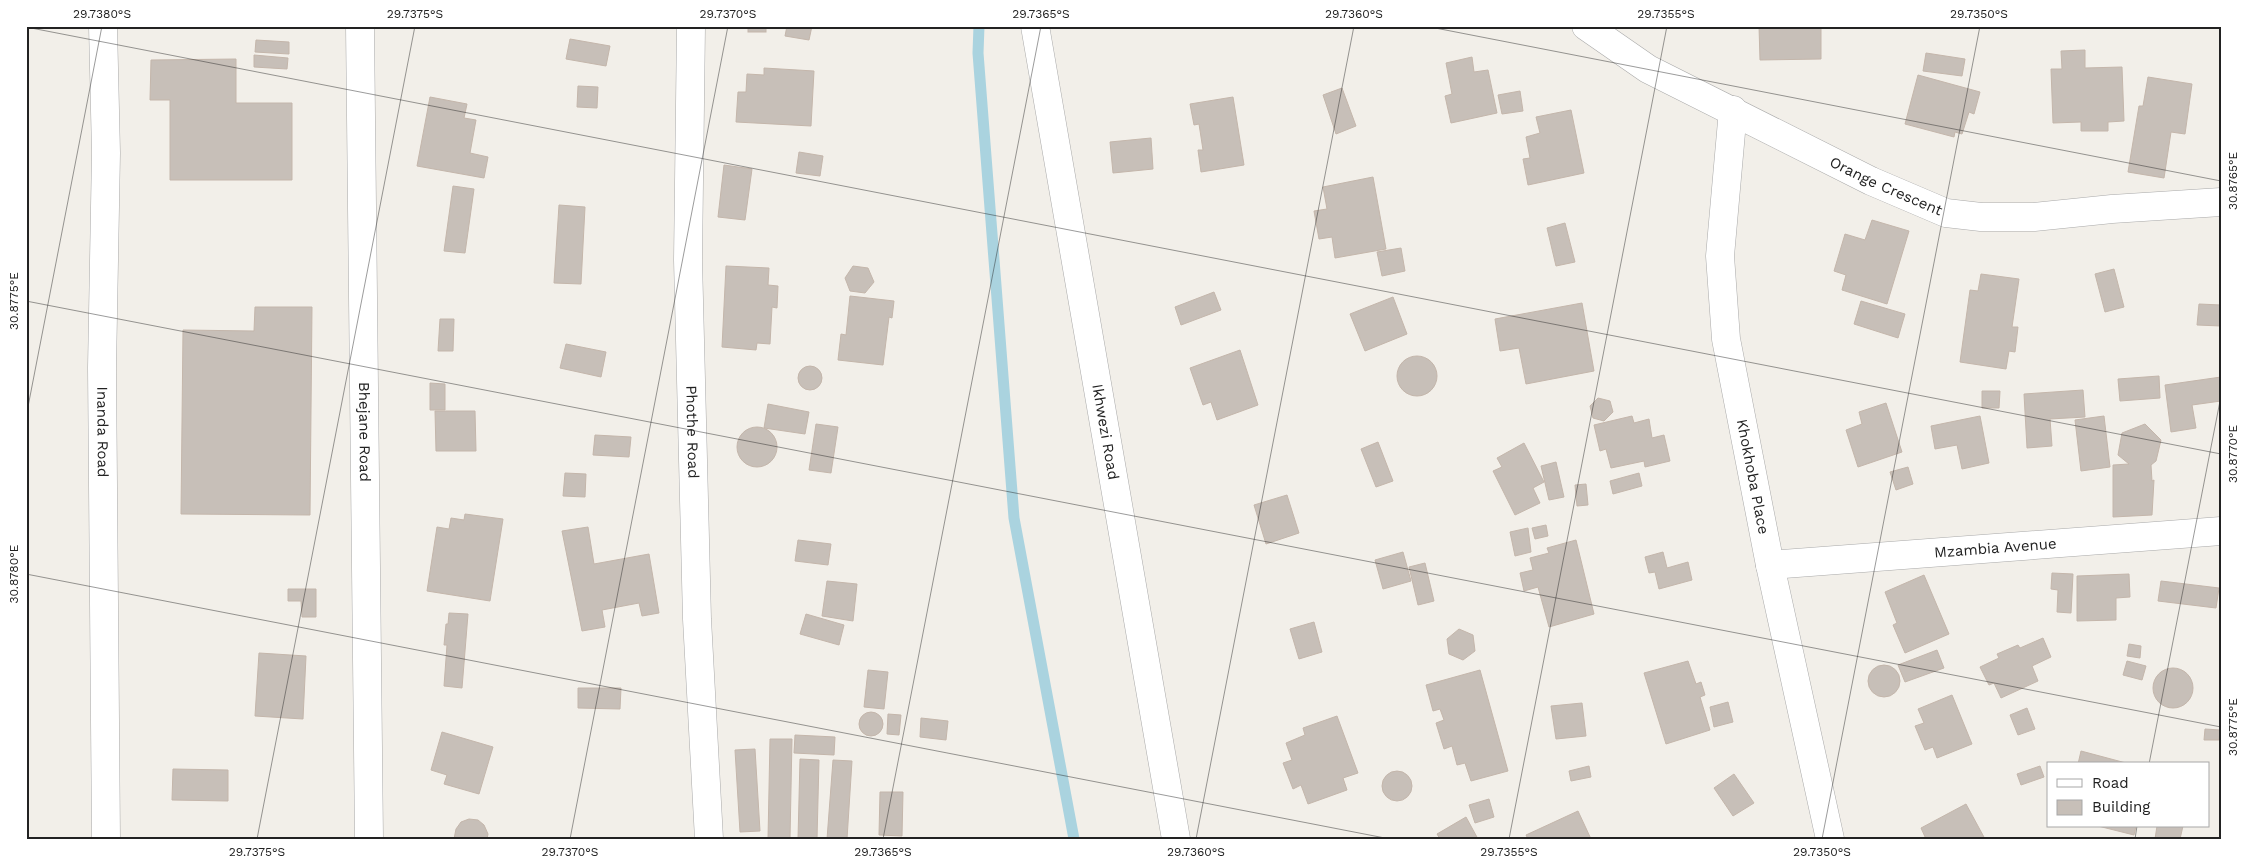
<svg xmlns="http://www.w3.org/2000/svg" width="2247" height="865" viewBox="0 0 2247 865" font-family="'Work Sans',sans-serif">
  <style>
    .lines { fill: none; stroke-linecap: round; stroke-linejoin: round }
    .stream { stroke: #aad3df; stroke-width: 11 }
    .building { fill: #c7bfb8; stroke: #c4b6ab }
    .minor-casing { stroke: #a9a9a9; stroke-width: 29 }
    .tertiary-casing { stroke: #a9a9a9; stroke-width: 29 }
    .minor { stroke: #fff; stroke-width: 28 }
    .tertiary { stroke: #fff; stroke-width: 28 }
    .ticks { fill: none; stroke: #222; stroke-width: 1; stroke-opacity: 0.45 }
    .labels { text-anchor: middle; stroke-width: 4.5; stroke-linejoin: round; paint-order: stroke }
    .street-label { font-size: 15px; fill: #222; stroke: #fff }
    .neatline { fill: none; stroke: #222; stroke-width: 2 }
    .ticks-label { font-size: 12px; text-anchor: middle; fill: #222 }
  </style>
  <rect width="100%" height="100%" fill="#f2efe9"/>
  <g class="lines">
    <path class="stream" d="M979,26L978,53L1014,518L1074,839"/>
  </g>
  <g class="building">
    <rect x="748" y="26" width="18" height="6"/>
    <path d="M787,26H812L809,40L785,36Z"/>
    <path d="M1759,26H1821V59L1760,60Z"/>
    <path d="M570,39L610,46L606,66L566,59Z"/>
    <path d="M256,40L289,42V54L255,52Z"/>
    <path d="M2085,50V68L2122,67L2124,121L2108,122V131H2081V122L2053,123L2051,69H2062L2061,51Z"/>
    <path d="M1926,53L1965,59L1962,76L1923,71Z"/>
    <path d="M254,55L288,58L287,69L254,67Z"/>
    <path d="M1472,57L1474,72L1488,70L1497,113L1451,123L1445,96L1452,94L1446,63Z"/>
    <path d="M236,59V103H292V180H170V100H150L151,60Z"/>
    <path d="M764,68L814,71L811,126L736,122L738,92H746L747,74L764,75Z"/>
    <path d="M1918,75L1980,92L1974,114L1969,112L1962,134L1955,132L1954,137L1905,124Z"/>
    <path d="M2148,77L2192,84L2185,134L2171,132L2164,178L2128,172L2139,106H2143Z"/>
    <path d="M578,86L598,87L597,108L577,107Z"/>
    <path d="M1342,88L1356,126L1336,134L1323,95Z"/>
    <path d="M1520,91L1523,111L1502,114L1498,95Z"/>
    <path d="M430,97L467,104L464,118L476,120L470,153L488,157L484,178L417,166Z"/>
    <path d="M1233,97L1244,165L1201,172L1198,150H1203L1199,124L1194,125L1190,104Z"/>
    <path d="M1571,110L1584,173L1528,185L1523,159L1530,158L1526,137L1540,133L1536,117Z"/>
    <path d="M1151,138L1153,169L1113,173L1110,142Z"/>
    <path d="M799,152L823,156L820,176L796,173Z"/>
    <path d="M724,165L752,169L745,220L718,217Z"/>
    <path d="M1373,177L1386,249L1335,258L1332,237L1319,239L1314,211L1327,209L1323,187Z"/>
    <path d="M453,186L474,189L465,253L444,251Z"/>
    <path d="M559,205L585,207L581,284L554,283Z"/>
    <path d="M1872,220L1909,231L1887,304L1842,290L1846,275L1834,271L1845,234L1865,240Z"/>
    <path d="M1565,223L1575,262L1556,266L1547,228Z"/>
    <path d="M1401,248L1405,271L1382,276L1377,252Z"/>
    <path d="M726,266L769,268L768,285L778,286L777,308L772,307L770,344L757,343L756,350L722,347Z"/>
    <path d="M853,266L868,268L874,282L865,293L850,291L845,278Z"/>
    <path d="M2114,269L2124,307L2105,312L2095,274Z"/>
    <path d="M1981,274L2019,279L2012,327H2018L2015,352L2009,351L2006,369L1960,362L1970,290L1978,291Z"/>
    <path d="M1214,292L1221,310L1181,325L1175,307Z"/>
    <path d="M850,296L894,301L892,318L889,317L883,365L838,360L841,334L846,335Z"/>
    <path d="M1393,297L1407,334L1365,351L1350,314Z"/>
    <path d="M1861,301L1905,314L1898,338L1854,324Z"/>
    <path d="M1582,303L1594,371L1526,384L1519,348L1500,351L1495,319Z"/>
    <path d="M2199,304L2221,305V326L2197,325Z"/>
    <path d="M255,307H312L310,515L181,514L183,330L254,331Z"/>
    <path d="M440,319H454L453,351H438Z"/>
    <path d="M566,344L606,352L601,377L560,368Z"/>
    <path d="M1240,350L1258,405L1217,420L1211,402L1203,405L1190,368Z"/>
    <circle cx="1417" cy="376" r="20"/>
    <circle cx="810" cy="378" r="12"/>
    <path d="M2159,376L2160,398L2120,401L2118,379Z"/>
    <path d="M2221,377V401L2192,405L2196,428L2171,432L2165,385Z"/>
    <path d="M430,383L445,384V410H430Z"/>
    <path d="M2083,390L2085,417L2050,419L2052,446L2027,448L2024,394Z"/>
    <path d="M1982,391H2000L1999,408H1982Z"/>
    <path d="M1598,398L1610,401L1613,412L1604,421L1593,418L1590,406Z"/>
    <path d="M1886,403L1902,452L1858,467L1846,430L1862,424L1859,412Z"/>
    <path d="M768,404L809,412L805,434L764,428Z"/>
    <path d="M435,411H475L476,451H436Z"/>
    <path d="M1632,416L1634,423L1649,419L1652,438L1664,435L1670,461L1645,467L1644,461L1611,468L1606,449L1600,451L1594,425Z"/>
    <path d="M1980,416L1989,463L1962,469L1957,445L1935,449L1931,426Z"/>
    <path d="M2104,416L2110,467L2081,471L2075,420Z"/>
    <path d="M816,424L838,427L831,473L809,470Z"/>
    <path d="M2145,424L2161,440L2156,461L2151,465L2152,481L2154,480L2152,515L2113,517V465L2129,464L2118,455L2122,433Z"/>
    <circle cx="757" cy="447" r="20"/>
    <path d="M595,435L631,437L629,457L593,455Z"/>
    <path d="M1378,442L1393,481L1376,487L1361,449Z"/>
    <path d="M1524,443L1544,482L1533,488L1540,503L1515,515L1493,471L1502,467L1497,458Z"/>
    <path d="M1556,462L1564,497L1549,500L1541,466Z"/>
    <path d="M1908,467L1913,484L1896,490L1890,472Z"/>
    <path d="M565,473L586,474L585,497L563,496Z"/>
    <path d="M1639,473L1642,486L1613,494L1610,481Z"/>
    <path d="M1586,484L1588,505L1577,506L1575,485Z"/>
    <path d="M1287,495L1299,533L1266,544L1254,505Z"/>
    <path d="M465,514L503,519L490,601L427,591L437,527L449,529L451,518L464,520Z"/>
    <path d="M1546,525L1548,536L1535,539L1532,528Z"/>
    <path d="M588,527L594,564L649,554L659,613L642,616L639,603L602,610L605,627L582,631L562,531Z"/>
    <path d="M1528,528L1531,552L1515,556L1510,532Z"/>
    <path d="M798,540L831,544L828,565L795,561Z"/>
    <path d="M1576,540L1594,614L1549,627L1538,587L1524,591L1520,573L1533,570L1530,558L1549,553L1547,548Z"/>
    <path d="M1403,552L1411,581L1383,589L1375,560Z"/>
    <path d="M1663,552L1667,568L1688,562L1692,580L1659,589L1655,572L1649,573L1645,557Z"/>
    <path d="M1425,563L1434,601L1418,605L1409,567Z"/>
    <path d="M2052,573L2073,574L2071,613L2057,612L2058,590L2051,589Z"/>
    <path d="M2129,574L2130,597L2116,598V620L2077,621V576Z"/>
    <path d="M1924,575L1949,634L1905,653L1893,625L1897,623L1885,592Z"/>
    <path d="M827,581L857,584L853,621L822,616Z"/>
    <path d="M2161,581L2219,588L2216,608L2158,601Z"/>
    <path d="M288,589H316V617H302L301,601H288Z"/>
    <path d="M449,613L468,614L462,688L444,686L447,645H444L446,624H448Z"/>
    <path d="M806,614L844,625L839,645L800,634Z"/>
    <path d="M1314,622L1322,652L1299,659L1290,629Z"/>
    <path d="M1459,629L1473,635L1475,651L1463,660L1449,654L1447,639Z"/>
    <path d="M2043,638L2051,657L2032,666L2038,681L2001,698L1994,683L1989,685L1980,667L1999,658L1997,654L2018,645L2020,648Z"/>
    <path d="M2129,644L2141,646L2140,658L2127,656Z"/>
    <path d="M1937,650L1944,668L1905,682L1898,665Z"/>
    <path d="M259,653L306,656L303,719L255,716Z"/>
    <path d="M1688,661L1696,684L1701,682L1705,695L1700,697L1710,730L1666,744L1644,673Z"/>
    <path d="M2127,661L2146,666L2142,680L2123,675Z"/>
    <circle cx="1884" cy="681" r="16"/>
    <circle cx="2173" cy="688" r="20"/>
    <path d="M868,670L888,672L884,709L864,707Z"/>
    <path d="M1480,670L1508,771L1471,781L1465,763L1457,765L1452,746L1444,749L1436,723L1444,720L1440,709L1433,711L1426,685Z"/>
    <path d="M578,688H621L620,709L578,708Z"/>
    <path d="M1952,695L1972,744L1937,758L1933,747L1925,750L1915,726L1924,723L1918,709Z"/>
    <path d="M1728,702L1733,722L1714,727L1710,707Z"/>
    <path d="M1582,703L1586,736L1556,739L1551,706Z"/>
    <path d="M2027,708L2035,729L2018,735L2010,715Z"/>
    <circle cx="871" cy="724" r="12"/>
    <path d="M888,714L901,715L899,735L887,734Z"/>
    <path d="M1337,716L1358,773L1343,778L1347,790L1308,804L1301,785L1293,789L1283,763L1292,760L1286,743L1305,735L1303,728Z"/>
    <path d="M921,718L948,721L946,740L920,737Z"/>
    <path d="M2205,729L2220,730L2219,740H2204Z"/>
    <path d="M442,732L493,747L479,794L444,784L447,775L431,770Z"/>
    <path d="M795,735L835,737L834,755L794,753Z"/>
    <path d="M770,739H792L790,839H768Z"/>
    <path d="M755,749L760,831L740,832L735,750Z"/>
    <path d="M2081,751L2126,763L2125,764H2078Z"/>
    <path d="M800,759L819,760L817,839H798Z"/>
    <path d="M833,760L852,761L847,839H827Z"/>
    <path d="M1589,766L1591,777L1571,781L1569,771Z"/>
    <path d="M2040,766L2044,777L2021,785L2017,774Z"/>
    <path d="M173,769L228,770V801L172,800Z"/>
    <circle cx="1397" cy="786" r="15"/>
    <path d="M1734,774L1754,803L1733,816L1714,788Z"/>
    <path d="M880,792H903L902,836L879,835Z"/>
    <path d="M1489,799L1494,817L1475,823L1469,805Z"/>
    <path d="M1966,804L1985,839H1926L1921,828Z"/>
    <path d="M1578,811L1591,839H1528L1526,835Z"/>
    <path d="M1466,817L1478,839H1440L1437,834Z"/>
    <path d="M469,819L478,820L484,825L488,834L487,839H454L456,829L461,822Z"/>
    <path d="M2098,826H2136L2134,835Z"/>
    <path d="M2157,826H2183L2180,839H2155Z"/>
  </g>
  <g class="lines">
    <defs>
      <g id="minor">
        <path id="s1" d="M360,26L369,839"/>
        <path id="s2" d="M691,26L688,260L697,619L709,839"/>
        <path id="s3" d="M1586,26L1648,69L1871,181L1946,213L1981,217H2034L2112,209L2221,202"/>
        <path id="s4" d="M1733,110L1720,256L1726,339L1770,565L1830,839"/>
        <path id="s5" d="M1770,565L2221,531"/>
      </g>
      <g id="tertiary">
        <path id="s6" d="M103,26L106,153L102,368L106,839"/>
        <path id="s7" d="M1035,26L1176,839"/>
      </g>
    </defs>
    <use href="#minor" class="minor-casing"/>
    <use href="#tertiary" class="tertiary-casing"/>
    <use href="#minor" class="minor"/>
    <use href="#tertiary" class="tertiary"/>
  </g>
  <path class="ticks" d="M1425,26L2221,181M26,27L2221,454M26,301L2221,727M26,417L102,26M26,574L1390,839M2149,764L2221,396M257,839L415,26M570,839L728,26M883,839L1041,26M1196,839L1354,26M1509,839L1667,26M1822,839L1980,26M2135,839L2137,826"/>
  <g class="labels">
    <g class="street-label">
      <text dy="5" stroke="none"><textPath href="#s3" startOffset="341">Orange Crescent</textPath></text>
      <text dy="5" stroke="none"><textPath href="#s6" startOffset="406">Inanda Road</textPath></text>
      <text dy="5" stroke="none"><textPath href="#s1" startOffset="406">Bhejane Road</textPath></text>
      <text dy="5" stroke="none"><textPath href="#s2" startOffset="406">Phothe Road</textPath></text>
      <text dy="5" stroke="none"><textPath href="#s7" startOffset="412">Ikhwezi Road</textPath></text>
      <text dy="5" stroke="none"><textPath href="#s4" startOffset="370">Khokhoba Place</textPath></text>
      <text dy="5" stroke="none"><textPath href="#s5" startOffset="226">Mzambia Avenue</textPath></text>
    </g>
  </g>
  <rect width="2247" height="865" fill="none" stroke="#ffffff" stroke-width="55"/>
  <rect x="2047" y="762" width="162" height="65" fill="#ffffff" stroke="#a7a7a7"/>
  <rect x="2057" y="779" width="25" height="8" fill="#ffffff" stroke="#a7a7a7"/>
  <text x="2092" y="788" font-size="15" fill="#222222">Road</text>
  <rect x="2057" y="800" width="25" height="15" fill="#c7bfb8" stroke="#a7a7a7"/>
  <text x="2092" y="812" font-size="15" fill="#222222">Building</text>
  <rect x="28" y="28" width="2192" height="810" class="neatline"/>
  <g class="ticks-label">
    <text x="102" y="18">29.7380°S</text>
    <text x="415" y="18">29.7375°S</text>
    <text x="728" y="18">29.7370°S</text>
    <text x="1041" y="18">29.7365°S</text>
    <text x="1354" y="18">29.7360°S</text>
    <text x="1666" y="18">29.7355°S</text>
    <text x="1979" y="18">29.7350°S</text>
    <text transform="translate(2233 181) rotate(-90)" y="4">30.8765°E</text>
    <text transform="translate(14 301) rotate(-90)" y="4">30.8775°E</text>
    <text transform="translate(2233 454) rotate(-90)" y="4">30.8770°E</text>
    <text transform="translate(14 574) rotate(-90)" y="4">30.8780°E</text>
    <text transform="translate(2233 727) rotate(-90)" y="4">30.8775°E</text>
    <text x="257" y="856">29.7375°S</text>
    <text x="570" y="856">29.7370°S</text>
    <text x="883" y="856">29.7365°S</text>
    <text x="1196" y="856">29.7360°S</text>
    <text x="1509" y="856">29.7355°S</text>
    <text x="1822" y="856">29.7350°S</text>
  </g>
</svg>
